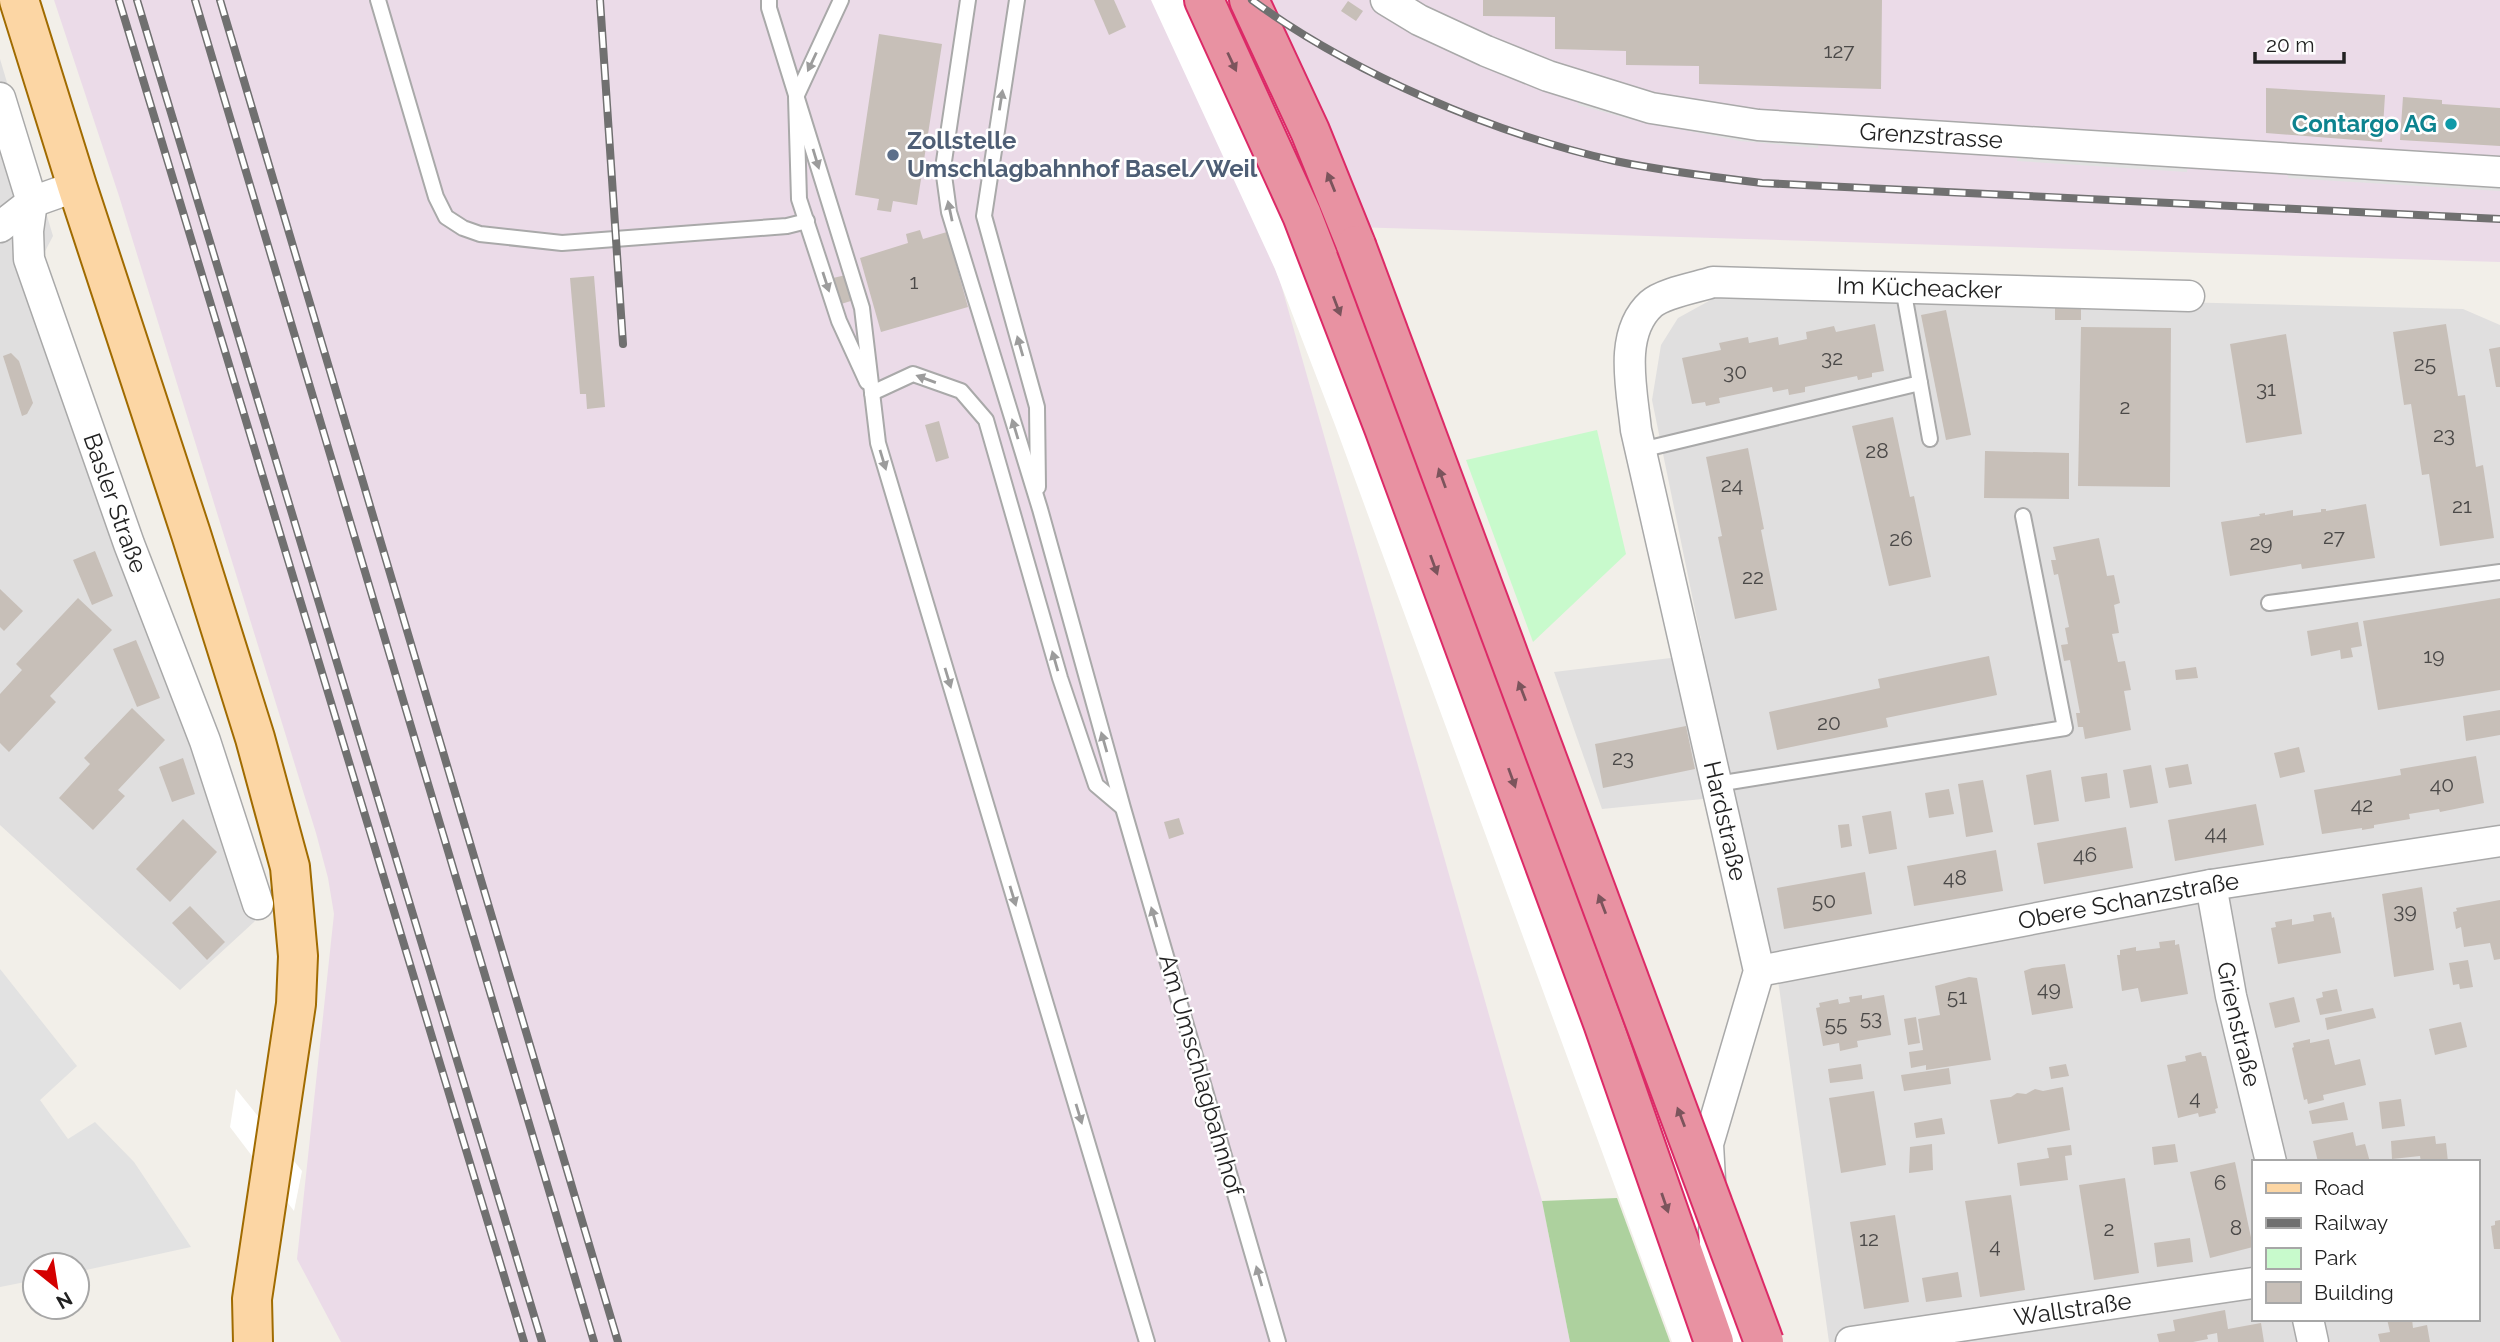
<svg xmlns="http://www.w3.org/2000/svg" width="2500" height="1342" viewBox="0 0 2500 1342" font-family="Raleway,sans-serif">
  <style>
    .residential { fill: #e0dfdf; fill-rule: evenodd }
    .industrial { fill: #ebdbe8 }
    .forest { fill: #add19e }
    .park { fill: #c8facc }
    .parking { fill: #e2e2e2 }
    .pier { fill: #fff }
    .building { fill: #c7bfb8 }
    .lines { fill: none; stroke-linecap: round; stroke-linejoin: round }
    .service-casing { stroke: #a9a9a9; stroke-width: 18 }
    .minor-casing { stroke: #a9a9a9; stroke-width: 33 }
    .primary-casing { stroke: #a06b00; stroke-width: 42 }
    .motorway-casing { stroke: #dc2a67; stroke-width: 42 }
    .service { stroke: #fff; stroke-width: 14 }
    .minor { stroke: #fff; stroke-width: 30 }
    .primary { stroke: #fcd6a4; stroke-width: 38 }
    .motorway { stroke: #e892a2; stroke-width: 38 }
    .rail-casing { stroke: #707070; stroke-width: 8 }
    .rail { stroke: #fff; stroke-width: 5; stroke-dasharray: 16; stroke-linecap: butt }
    .motorway-bridge-casing { stroke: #dc2a67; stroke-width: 42; stroke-linecap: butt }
    .motorway-bridge { stroke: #e892a2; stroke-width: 38 }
    .oneway { fill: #9c9c9c }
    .oneway2 { fill: #7b545c }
    .culture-dot { fill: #0f9aa8; stroke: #fff; stroke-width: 2.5 }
    .service-dot { fill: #5c6f8a; stroke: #fff; stroke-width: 2.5 }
    .labels { text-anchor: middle; stroke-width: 5; stroke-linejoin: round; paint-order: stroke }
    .number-label { font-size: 21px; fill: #4b4948 }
    .culture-label { font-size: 24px; font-weight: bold; fill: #0d838f; stroke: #fff; text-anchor: end }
    .street-label { font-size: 24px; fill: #222; stroke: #fff }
    .service-label { font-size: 24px; font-weight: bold; fill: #4e5e75; stroke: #fff; text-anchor: start }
  </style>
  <rect width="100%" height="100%" fill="#f2efe9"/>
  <g class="residential">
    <path d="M0,59L53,236L39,263L267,903L254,922L180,990L0,825Z"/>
    <path d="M1727,291L2463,309L2500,325V1342H1829L1779,987L1733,796L1602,809L1554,672L1704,654L1652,400L1661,345L1678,318ZM2253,1162H2477V1319H2253Z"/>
  </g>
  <path class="industrial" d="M54,0H2500V262L1257,224L1280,281L1542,1201L1570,1342H341L297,1259L334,914L328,878L316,833L119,196Z"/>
  <path class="forest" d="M1617,1198L1670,1342H1570L1542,1201Z"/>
  <path class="park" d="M1597,430L1626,554L1533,642L1466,460Z"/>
  <g class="parking">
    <path d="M1584,87L1819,130L1818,148L1740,141L1633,120L1578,105Z"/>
    <path d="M2019,142L2189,151L2187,172L2017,161Z"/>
    <path d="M2290,157L2500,172V191L2288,178Z"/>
    <path d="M0,969L77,1066L40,1100L68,1139L95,1122L134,1162L191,1247L77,1272V1265H35V1280L0,1287Z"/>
  </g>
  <g class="pier">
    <path d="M1151,0H1266L1780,1342H1672L1335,425L1275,269Z"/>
    <path d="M236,1089L302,1171L294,1211L230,1127Z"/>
  </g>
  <g class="building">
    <path d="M1094,0H1114L1126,27L1109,35Z"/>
    <path d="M1483,0H1882L1881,89L1699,84V66L1626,65V51L1555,49V17L1483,16Z"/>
    <path d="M1348,1L1363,11L1356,21L1341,11Z"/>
    <path d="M879,34L942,44L917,205L893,201L891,212L877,210L879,199L855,195Z"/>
    <path d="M2266,88L2385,95L2382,142L2266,133Z"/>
    <path d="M2403,97L2442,100V104L2500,108V146L2400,140Z"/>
    <path d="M920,230L923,239L947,232L968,307L881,332L860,258L908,243L906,234Z"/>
    <path d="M846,275L854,300L841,304L833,278Z"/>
    <path d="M594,276L605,407L587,409L586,394H580L570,278Z"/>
    <rect x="2055" y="307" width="26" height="13"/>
    <path d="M1946,310L1971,435L1946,440L1921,315Z"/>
    <path d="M1875,324L1884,371L1872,373V377L1858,380L1857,376L1805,387V392L1789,395L1788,389L1773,392L1772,387L1719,398L1720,403L1706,406L1705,402L1692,404L1682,358L1721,350L1719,343L1748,337L1749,343L1778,337L1779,345L1807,339L1806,332L1834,326L1836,332Z"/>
    <path d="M2446,324L2458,396L2465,395L2476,467L2483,465L2494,538L2440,546L2429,474L2422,475L2411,404L2404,405L2393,332Z"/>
    <path d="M2081,327L2171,328L2170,487L2078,486Z"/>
    <path d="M2286,334L2302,434L2246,443L2230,344Z"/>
    <path d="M2500,347V387H2496L2489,349Z"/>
    <path d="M11,353L19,361L33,403L27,414L22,416L3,356Z"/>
    <path d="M1893,417L1910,497L1914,496L1931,577L1889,586L1852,426Z"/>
    <path d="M939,421L949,458L936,462L925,425Z"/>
    <path d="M1748,448L1764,529L1761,530L1777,610L1735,619L1718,537L1722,536L1706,457Z"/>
    <path d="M1985,451L2069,453V499L1984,498Z"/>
    <path d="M2366,504L2375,558L2302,569L2301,564L2230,576L2221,522L2260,516L2259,514L2265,513V515L2293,510V516L2321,512V509H2326V511Z"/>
    <path d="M2099,538L2107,576L2114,575L2120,603L2114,605L2119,633L2112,634L2118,662L2125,661L2131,690L2124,691L2131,730L2085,739L2083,727H2078L2076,713H2080L2070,660L2064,661L2061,645L2068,644L2065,628L2069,627L2058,574L2054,575L2051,560H2056L2053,547Z"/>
    <path d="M95,551L113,596L92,605L73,560Z"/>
    <path d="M0,589L23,611L4,631L0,627Z"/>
    <path d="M78,598L112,630L50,696L56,702L9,752L0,743V694L22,670L16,664Z"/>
    <path d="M2500,598V690L2378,710L2363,621Z"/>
    <path d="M2358,622L2362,646L2351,648L2353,657L2341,659L2340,650L2311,656L2307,631Z"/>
    <path d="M136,640L160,698L137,707L113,649Z"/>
    <path d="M1989,656L1997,695L1886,718L1888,727L1777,750L1769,712L1880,688L1878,679Z"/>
    <path d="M2196,667L2198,678L2176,680L2175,670Z"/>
    <path d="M132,708L165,740L118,790L125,796L93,830L59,798L90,764L84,758Z"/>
    <path d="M2500,710V735L2466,741L2463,716Z"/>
    <path d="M1686,726L1695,769L1603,788L1595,744Z"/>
    <path d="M2299,747L2305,772L2280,778L2274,753Z"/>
    <path d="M2476,756L2484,803L2440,812L2439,809L2409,814L2410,819L2374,825V828L2362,830V828L2322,834L2314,790L2401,775L2400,769Z"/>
    <path d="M183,758L195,794L172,802L159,767Z"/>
    <path d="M2188,764L2192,784L2169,788L2165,768Z"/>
    <path d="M2151,765L2158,803L2130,808L2123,770Z"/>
    <path d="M2051,770L2059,821L2034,825L2026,775Z"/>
    <path d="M2107,773L2110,798L2085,802L2081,777Z"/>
    <path d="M1983,780L1993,832L1966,837L1958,784Z"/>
    <path d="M1949,789L1954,814L1929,818L1925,793Z"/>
    <path d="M2256,804L2264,845L2175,861L2168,820Z"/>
    <path d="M1891,811L1897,849L1869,854L1862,816Z"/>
    <path d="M1179,818L1184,834L1169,839L1164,822Z"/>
    <path d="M183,819L217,852L170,902L136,869Z"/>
    <path d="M1849,824L1852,846L1841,848L1838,825Z"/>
    <path d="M2126,827L2133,868L2044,884L2037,843Z"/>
    <path d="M1996,850L2003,891L1914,906L1907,866Z"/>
    <path d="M1865,872L1872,914L1784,929L1777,888Z"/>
    <path d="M2422,887L2434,970L2394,977L2382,894Z"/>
    <path d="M2500,900V959L2494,960L2490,943L2464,947L2461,927L2456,929L2453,912L2457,911L2456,908Z"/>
    <path d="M190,906L225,942L207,960L172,923Z"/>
    <path d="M2331,912L2332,918L2334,917L2341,953L2278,964L2271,928L2276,927L2275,922L2292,919V925L2314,921L2313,915Z"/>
    <path d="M2175,940V945L2179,944L2188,994L2141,1002L2138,988L2122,991L2117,955H2120V950L2136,947V951L2160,948L2159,942Z"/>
    <path d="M2468,960L2473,987L2460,989L2459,984L2453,985L2449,963Z"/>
    <path d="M2065,964L2073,1008L2032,1015L2024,971L2032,968Z"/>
    <path d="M1969,977L1977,978L1991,1060L1926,1070V1065L1911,1068L1909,1052L1923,1050L1918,1019L1940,1015L1935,986Z"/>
    <path d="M2337,989L2342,1011L2320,1015L2316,999L2323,997L2322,992Z"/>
    <path d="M1862,995V999L1884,995L1891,1035L1857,1041L1858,1047L1840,1051L1839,1043L1823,1046L1816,1008L1820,1007L1819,1003L1838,999L1839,1004L1850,1002L1849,997Z"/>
    <path d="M2294,997L2300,1022L2275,1028L2269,1003Z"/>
    <path d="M2373,1008L2376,1018L2327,1030L2325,1018Z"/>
    <path d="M1916,1017L1920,1043L1908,1045L1904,1019Z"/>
    <path d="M2461,1022L2467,1047L2435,1055L2429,1029Z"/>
    <path d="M2310,1039V1043L2329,1039L2335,1065L2360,1059L2366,1085L2323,1095L2324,1100L2308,1104L2307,1099L2304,1100L2292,1048L2294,1047L2293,1043Z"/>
    <path d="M2201,1052L2202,1056H2206L2218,1108L2215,1109L2216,1113L2199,1117L2198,1113L2178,1118L2167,1065L2186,1061L2185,1056Z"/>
    <path d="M1861,1064L1863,1079L1830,1083L1828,1069Z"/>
    <path d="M2066,1064L2069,1076L2051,1079L2049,1067Z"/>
    <path d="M1949,1068L1951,1084L1904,1091L1901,1075Z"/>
    <path d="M2063,1087L2070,1130L1998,1144L1990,1100L2011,1097L2017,1093L2026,1094L2035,1089L2043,1091Z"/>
    <path d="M1874,1091L1886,1165L1841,1173L1829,1098Z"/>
    <path d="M2401,1099L2405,1126L2382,1129L2379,1102Z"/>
    <path d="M2344,1102L2348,1120L2312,1124L2309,1111Z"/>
    <path d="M1942,1118L1945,1134L1916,1138L1914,1123Z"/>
    <path d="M2353,1132L2356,1146L2365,1144L2370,1162H2318L2313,1141Z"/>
    <path d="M2435,1136L2436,1144L2446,1143L2448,1162H2421L2420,1156L2392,1159L2391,1141Z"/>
    <path d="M1932,1144L1933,1170L1909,1173L1910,1147Z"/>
    <path d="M2175,1144L2178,1162L2154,1165L2152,1147Z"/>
    <path d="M2071,1145L2072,1155L2065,1156L2068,1180L2020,1186L2017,1163L2049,1158L2047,1148Z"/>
    <path d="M2235,1162L2253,1247L2210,1258L2190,1172Z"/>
    <path d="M2125,1178L2139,1273L2094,1280L2079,1185Z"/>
    <path d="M2011,1195L2025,1290L1980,1297L1965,1201Z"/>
    <path d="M1895,1215L1909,1302L1864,1309L1850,1222Z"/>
    <path d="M2500,1220V1249H2494L2491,1226L2495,1225V1221Z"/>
    <path d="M2190,1238L2193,1262L2157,1267L2154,1243Z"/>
    <path d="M1958,1272L1962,1297L1926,1302L1922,1278Z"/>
    <path d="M2225,1310L2228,1329L2261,1323L2264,1342H2218L2217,1333L2207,1335L2208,1339L2193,1342H2159L2157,1334L2175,1331L2173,1320Z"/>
    <path d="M2387,1319H2412L2413,1328L2427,1325L2430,1342H2380L2378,1334L2390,1332Z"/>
  </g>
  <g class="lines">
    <defs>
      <g id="service">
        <path d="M378,0L436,197L446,217L463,228L480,234L562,243L787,226L807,221"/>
        <path d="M769,0V8L862,308L878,443L1147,1342"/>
        <path d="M841,0L796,97L799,199L839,321L867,382"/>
        <path d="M968,0L943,168L949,212L1040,509L1123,808L1278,1342"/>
        <path d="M1017,0L984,216L1037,407L1038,487"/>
        <path d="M1903,288L1930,439"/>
        <path d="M872,393L913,374L961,391L986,420L1060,678L1096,785L1122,807"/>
        <path d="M1641,450L1920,383"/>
        <path d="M2269,603L2500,572"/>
        <path d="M1717,784L2065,728L2023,516"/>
      </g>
      <g id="minor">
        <path id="s1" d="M1386,0L1419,20L1486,51L1548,76L1651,108L1758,125L2500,172"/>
        <path id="s2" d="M0,98L32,202L28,231L29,259L129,544L205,741L258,904"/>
        <path d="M0,227L32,202L77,186"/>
        <path id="s3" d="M2211,885L2231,996L2271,1162"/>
        <path id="s4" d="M1759,971L2211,885L2500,841"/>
        <path id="s5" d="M1710,1180L1708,1144L1759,971L1636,430C1632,390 1618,334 1651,304C1663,293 1698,287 1713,282L2189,296"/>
        <path d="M1714,1230L1719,1305L1733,1342"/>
        <path d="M2308,1319L2313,1342"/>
        <path id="s6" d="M1851,1342L2253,1283"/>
      </g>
      <path id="primary" d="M19,0L77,186L191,534L255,738L290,867L298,956L296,1004L252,1299L253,1342"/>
      <g id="motorway">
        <path d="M1204,0L1302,215L1384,428L1603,1023L1714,1342"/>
        <path d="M1249,0L1310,131L1356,245"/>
      </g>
    </defs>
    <use href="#service" class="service-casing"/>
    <use href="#minor" class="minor-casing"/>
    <use href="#primary" class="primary-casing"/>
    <use href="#motorway" class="motorway-casing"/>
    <use href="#service" class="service"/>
    <use href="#minor" class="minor"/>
    <use href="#primary" class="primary"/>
    <use href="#motorway" class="motorway"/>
    <defs>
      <g id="rail">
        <path d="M119,0L524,1342"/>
        <path d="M137,0L542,1342"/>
        <path d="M195,0L594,1342"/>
        <path d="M220,0L618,1342"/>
        <path d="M600,0L623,344"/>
        <path d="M1252,0C1351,73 1495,134 1615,161C1663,171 1712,177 1762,183L2500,219"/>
      </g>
    </defs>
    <use href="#rail" class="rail-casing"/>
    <use href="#rail" class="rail"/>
    <defs>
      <path id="motorway-bridge" d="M1356,245L1764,1342"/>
    </defs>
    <use href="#motorway-bridge" class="motorway-bridge-casing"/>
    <use href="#motorway-bridge" class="motorway-bridge"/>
  </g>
  <defs><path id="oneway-solid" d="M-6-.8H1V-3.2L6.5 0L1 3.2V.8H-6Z" transform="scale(1.75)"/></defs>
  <g class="oneway">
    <use href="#oneway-solid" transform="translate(812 62) rotate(115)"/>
    <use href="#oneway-solid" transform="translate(1001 100) rotate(-81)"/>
    <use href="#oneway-solid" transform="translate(816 159) rotate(73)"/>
    <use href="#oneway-solid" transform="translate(950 211) rotate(-102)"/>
    <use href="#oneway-solid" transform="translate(826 282) rotate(72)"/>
    <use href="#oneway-solid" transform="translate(1020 346) rotate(-106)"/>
    <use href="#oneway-solid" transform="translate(926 379) rotate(-160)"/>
    <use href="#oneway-solid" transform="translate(1015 429) rotate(-107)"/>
    <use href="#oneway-solid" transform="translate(883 460) rotate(73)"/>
    <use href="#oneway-solid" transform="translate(1055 661) rotate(-106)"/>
    <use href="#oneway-solid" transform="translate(948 678) rotate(73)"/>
    <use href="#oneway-solid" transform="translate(1104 742) rotate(-106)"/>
    <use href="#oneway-solid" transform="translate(1013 896) rotate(73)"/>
    <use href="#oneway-solid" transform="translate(1154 917) rotate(-106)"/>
    <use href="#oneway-solid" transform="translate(1079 1114) rotate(73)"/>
    <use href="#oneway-solid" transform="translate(1259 1276) rotate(-106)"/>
  </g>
  <g class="oneway2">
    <use href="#oneway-solid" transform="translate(1232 62) rotate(65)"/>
    <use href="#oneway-solid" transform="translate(1331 182) rotate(-112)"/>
    <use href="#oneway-solid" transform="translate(1337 306) rotate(69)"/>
    <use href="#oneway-solid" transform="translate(1442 478) rotate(-110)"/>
    <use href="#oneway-solid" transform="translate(1434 565) rotate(70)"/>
    <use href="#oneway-solid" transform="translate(1522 691) rotate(-111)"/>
    <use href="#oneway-solid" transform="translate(1512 778) rotate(70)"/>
    <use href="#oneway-solid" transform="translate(1602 904) rotate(-111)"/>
    <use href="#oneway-solid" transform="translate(1681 1117) rotate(-111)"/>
    <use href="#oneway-solid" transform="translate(1665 1203) rotate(71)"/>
  </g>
  <circle class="culture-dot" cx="2451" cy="124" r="7"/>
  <circle class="service-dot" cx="893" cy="155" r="7"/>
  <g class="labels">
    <g class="number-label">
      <text x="1839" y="58">127</text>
      <text x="914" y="289">1</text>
      <text x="1832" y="365">32</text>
      <text x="2425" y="371">25</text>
      <text x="1735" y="379">30</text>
      <text x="2266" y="396">31</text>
      <text x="2125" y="414">2</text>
      <text x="2444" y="442">23</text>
      <text x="1877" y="458">28</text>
      <text x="1732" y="492">24</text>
      <text x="2462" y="513">21</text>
      <text x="2334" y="544">27</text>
      <text x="1901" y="546">26</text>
      <text x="2261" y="550">29</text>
      <text x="1753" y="584">22</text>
      <text x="2434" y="663">19</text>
      <text x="1829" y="730">20</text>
      <text x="1623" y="765">23</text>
      <text x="2442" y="792">40</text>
      <text x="2362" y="812">42</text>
      <text x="2216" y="840">44</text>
      <text x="2085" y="862">46</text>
      <text x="1955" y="885">48</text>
      <text x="1824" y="908">50</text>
      <text x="2405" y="918">39</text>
      <text x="2049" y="996">49</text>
      <text x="1957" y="1004">51</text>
      <text x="1871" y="1025">53</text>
      <text x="1836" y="1031">55</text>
      <text x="2195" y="1105">4</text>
      <text x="2220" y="1190">6</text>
      <text x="2236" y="1235">8</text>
      <text x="2109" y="1236">2</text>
      <text x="1869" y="1246">12</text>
      <text x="1995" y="1253">4</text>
    </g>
    <g class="culture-label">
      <text x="2437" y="132">Contargo AG</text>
    </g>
    <g class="street-label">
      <text dy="8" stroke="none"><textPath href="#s1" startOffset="569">Grenzstrasse</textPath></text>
      <text dy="8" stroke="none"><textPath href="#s5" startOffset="1176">Im Kücheacker</textPath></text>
      <text dy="8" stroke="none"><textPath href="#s2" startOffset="425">Basler Straße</textPath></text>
      <text transform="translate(1725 821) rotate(77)" y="8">Hardstraße</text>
      <text dy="8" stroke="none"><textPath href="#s4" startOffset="376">Obere Schanzstraße</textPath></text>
      <text dy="8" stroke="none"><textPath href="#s3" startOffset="142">Grienstraße</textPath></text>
      <text transform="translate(1201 1075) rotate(74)" y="8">Am Umschlagbahnhof</text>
      <text dy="8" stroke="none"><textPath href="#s6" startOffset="224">Wallstraße</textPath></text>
    </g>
    <g class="service-label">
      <text x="907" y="149">Zollstelle<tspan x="907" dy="28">Umschlagbahnhof Basel/Weil</tspan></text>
    </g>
  </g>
  <rect x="2252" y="1160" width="228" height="161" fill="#ffffff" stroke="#a7a7a7" stroke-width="2"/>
  <rect x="2266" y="1183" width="35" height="10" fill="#fcd6a4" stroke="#a7a7a7" stroke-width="2"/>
  <text x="2314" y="1195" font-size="21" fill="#222222">Road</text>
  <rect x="2266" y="1218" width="35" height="10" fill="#707070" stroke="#a7a7a7" stroke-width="2"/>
  <text x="2314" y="1230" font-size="21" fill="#222222">Railway</text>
  <rect x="2266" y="1248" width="35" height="21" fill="#c8facc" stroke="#a7a7a7" stroke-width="2"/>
  <text x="2314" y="1265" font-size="21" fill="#222222">Park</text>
  <rect x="2266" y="1282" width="35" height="21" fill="#c7bfb8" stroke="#a7a7a7" stroke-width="2"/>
  <text x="2314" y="1300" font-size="21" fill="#222222">Building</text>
  <g transform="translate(56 1286) rotate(150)"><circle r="33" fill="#ffffff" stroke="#a7a7a7" stroke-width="2"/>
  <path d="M0-5L12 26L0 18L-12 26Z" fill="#d40000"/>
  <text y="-10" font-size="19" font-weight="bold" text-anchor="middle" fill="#222222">N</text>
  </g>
  <path d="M2255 52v10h89v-10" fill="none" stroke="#222222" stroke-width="3.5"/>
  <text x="2266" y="52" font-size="21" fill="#222222" stroke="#ffffff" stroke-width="5" paint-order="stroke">20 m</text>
</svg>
